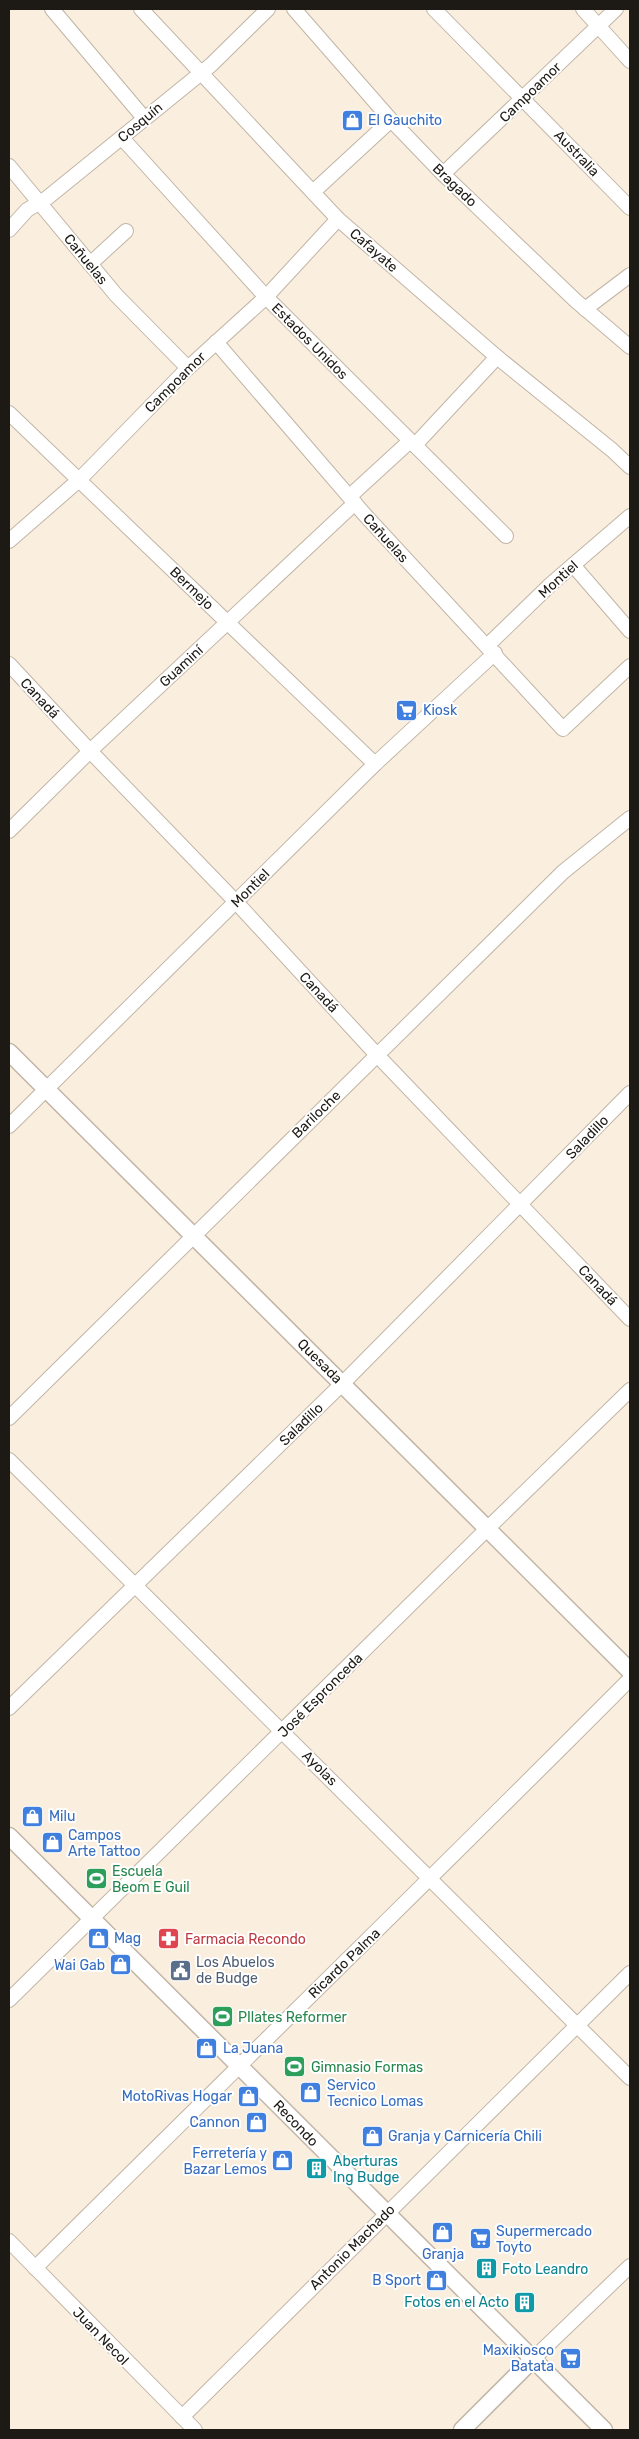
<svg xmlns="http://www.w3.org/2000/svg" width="639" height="2439" viewBox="0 0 639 2439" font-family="Rubik,sans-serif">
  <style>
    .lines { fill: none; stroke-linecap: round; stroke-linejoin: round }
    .minor-casing { stroke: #c1b5a6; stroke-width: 16 }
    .tertiary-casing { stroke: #c1b5a6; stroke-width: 19 }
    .minor { stroke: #fff; stroke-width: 14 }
    .tertiary { stroke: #fff; stroke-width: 16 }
    .labels { text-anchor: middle; stroke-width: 4; stroke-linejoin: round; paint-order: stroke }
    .street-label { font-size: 14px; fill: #1d1914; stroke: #fff }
    .shop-label { font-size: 14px; fill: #366cbe; stroke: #fff; text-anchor: start }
    .leisure-label { font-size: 14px; fill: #27864d; stroke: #fff; text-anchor: start }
    .health-label { font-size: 14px; fill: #be3a42; stroke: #fff; text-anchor: start }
    .service-label { font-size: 14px; fill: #4e5e75; stroke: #fff; text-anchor: start }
    .culture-label { font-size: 14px; fill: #0d838f; stroke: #fff; text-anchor: start }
  </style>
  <rect width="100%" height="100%" fill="#faeede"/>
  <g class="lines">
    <defs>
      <g id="minor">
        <path d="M52,9L144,118"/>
        <path d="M141,9L338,219L497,357L612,450L630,467"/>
        <path d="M294,9L391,120L443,174L576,301L630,347"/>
        <path d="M434,9L630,208"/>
        <path d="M583,9L630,61"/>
        <path d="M122,138L266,297L506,536"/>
        <path d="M9,166L116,295L188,368"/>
        <path d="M443,174L616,9"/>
        <path d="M313,192L391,120"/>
        <path d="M9,230L27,210L47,198L211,65L268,9"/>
        <path d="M90,264L126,231"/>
        <path d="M585,309L630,275"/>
        <path d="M216,342L365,515L563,729L630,666"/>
        <path d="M9,413L375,764"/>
        <path d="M415,445L497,357"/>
        <path d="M350,496L410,441"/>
        <path d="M9,541L79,480L188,368L266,297L338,219"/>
        <path d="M573,565L630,631"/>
        <path d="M488,645L551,584L630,516"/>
        <path d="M9,664L90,751L236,902L377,1055L630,1319"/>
        <path d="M9,831L90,751L355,503"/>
        <path d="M9,1126L375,764L495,653"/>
        <path d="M9,1418L563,872L630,818"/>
        <path d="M9,1460L630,2078"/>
        <path d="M9,1708L342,1384L630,1093"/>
        <path d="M9,2000L487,1529L630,1390"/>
        <path d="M9,2241L195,2430"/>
        <path d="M35,2268C233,2071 433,1877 630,1679"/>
        <path d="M533,2359L630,2266"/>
        <path d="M182,2417L630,1973"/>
      </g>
      <g id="tertiary">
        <path d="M9,1052L630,1671"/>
        <path d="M9,1836L604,2430"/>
        <path d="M462,2430L533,2359"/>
      </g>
    </defs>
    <use href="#minor" class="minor-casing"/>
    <use href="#tertiary" class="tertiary-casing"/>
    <use href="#minor" class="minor"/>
    <use href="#tertiary" class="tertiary"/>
  </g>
  <defs>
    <symbol id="shop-square" viewBox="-11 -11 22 22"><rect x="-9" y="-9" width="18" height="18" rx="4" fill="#3f7fe0" stroke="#fff"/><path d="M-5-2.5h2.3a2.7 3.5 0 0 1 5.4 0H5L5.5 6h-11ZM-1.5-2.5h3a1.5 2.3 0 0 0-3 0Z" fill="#fff"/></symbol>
    <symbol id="supermarket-square" viewBox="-11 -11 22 22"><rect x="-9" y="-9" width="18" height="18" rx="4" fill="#3f7fe0" stroke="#fff"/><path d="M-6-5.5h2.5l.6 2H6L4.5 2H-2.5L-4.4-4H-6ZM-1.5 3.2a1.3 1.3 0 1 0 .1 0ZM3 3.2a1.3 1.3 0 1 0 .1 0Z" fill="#fff"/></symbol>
    <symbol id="stadium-square" viewBox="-11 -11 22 22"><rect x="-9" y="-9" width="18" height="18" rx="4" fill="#2e9e5b" stroke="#fff"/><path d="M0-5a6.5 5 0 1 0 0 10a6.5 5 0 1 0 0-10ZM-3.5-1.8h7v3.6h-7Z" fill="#fff"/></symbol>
    <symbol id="pharmacy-square" viewBox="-11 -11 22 22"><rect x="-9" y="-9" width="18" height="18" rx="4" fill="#e0444e" stroke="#fff"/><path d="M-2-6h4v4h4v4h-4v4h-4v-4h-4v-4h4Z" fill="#fff"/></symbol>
    <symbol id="civic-square" viewBox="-11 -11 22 22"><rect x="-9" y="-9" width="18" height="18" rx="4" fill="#5c6f8a" stroke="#fff"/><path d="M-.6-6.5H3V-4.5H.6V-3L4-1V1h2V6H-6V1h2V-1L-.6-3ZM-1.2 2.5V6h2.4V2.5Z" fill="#fff"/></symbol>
    <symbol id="building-square" viewBox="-11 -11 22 22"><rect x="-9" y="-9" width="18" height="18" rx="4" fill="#0f9aa8" stroke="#fff"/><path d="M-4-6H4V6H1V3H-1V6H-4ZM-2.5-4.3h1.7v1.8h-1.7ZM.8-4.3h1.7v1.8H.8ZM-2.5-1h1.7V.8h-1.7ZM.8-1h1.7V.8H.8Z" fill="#fff"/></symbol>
  </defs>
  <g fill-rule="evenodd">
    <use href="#shop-square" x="340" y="108" width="25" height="25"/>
    <use href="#supermarket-square" x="394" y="698" width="25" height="25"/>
    <use href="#shop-square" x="20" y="1804" width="25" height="25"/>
    <use href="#shop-square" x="40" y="1830" width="25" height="25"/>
    <use href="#stadium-square" x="84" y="1866" width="25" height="25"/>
    <use href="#shop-square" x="86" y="1926" width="25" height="25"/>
    <use href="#pharmacy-square" x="156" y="1926" width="25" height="25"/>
    <use href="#shop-square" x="108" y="1952" width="25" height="25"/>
    <use href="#civic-square" x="168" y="1958" width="25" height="25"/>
    <use href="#stadium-square" x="210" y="2004" width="25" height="25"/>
    <use href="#shop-square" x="194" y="2036" width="25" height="25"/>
    <use href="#stadium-square" x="282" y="2054" width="25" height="25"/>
    <use href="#shop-square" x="298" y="2080" width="25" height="25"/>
    <use href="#shop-square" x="236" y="2084" width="25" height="25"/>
    <use href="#shop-square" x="244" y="2110" width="25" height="25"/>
    <use href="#shop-square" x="360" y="2124" width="25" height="25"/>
    <use href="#shop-square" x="270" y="2148" width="25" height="25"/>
    <use href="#building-square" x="304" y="2156" width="25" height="25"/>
    <use href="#shop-square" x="430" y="2220" width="25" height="25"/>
    <use href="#supermarket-square" x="468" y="2226" width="25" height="25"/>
    <use href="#building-square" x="474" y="2256" width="25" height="25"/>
    <use href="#shop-square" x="424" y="2268" width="25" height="25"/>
    <use href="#building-square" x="512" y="2290" width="25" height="25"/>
    <use href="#supermarket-square" x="558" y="2346" width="25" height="25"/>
  </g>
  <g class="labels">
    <g class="street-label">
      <text transform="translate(530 92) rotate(-44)" y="5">Campoamor</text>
      <text transform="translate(140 122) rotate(-40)" y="5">Cosquín</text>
      <text transform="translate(577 153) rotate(46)" y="5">Australia</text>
      <text transform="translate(455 185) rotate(44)" y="5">Bragado</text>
      <text transform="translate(374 250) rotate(41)" y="5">Cafayate</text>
      <text transform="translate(86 259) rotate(51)" y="5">Cañuelas</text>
      <text transform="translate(310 341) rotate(45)" y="5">Estados Unidos</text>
      <text transform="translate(175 382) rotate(-45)" y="5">Campoamor</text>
      <text transform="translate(386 538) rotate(48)" y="5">Cañuelas</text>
      <text transform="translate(558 579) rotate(-42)" y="5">Montiel</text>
      <text transform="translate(192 588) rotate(44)" y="5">Bermejo</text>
      <text transform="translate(181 666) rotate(-43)" y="5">Guaminí</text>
      <text transform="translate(40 698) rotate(47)" y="5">Canadá</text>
      <text transform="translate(250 888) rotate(-45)" y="5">Montiel</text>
      <text transform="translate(319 992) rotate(47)" y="5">Canadá</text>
      <text transform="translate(316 1114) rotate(-44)" y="5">Bariloche</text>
      <text transform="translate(587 1137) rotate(-46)" y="5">Saladillo</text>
      <text transform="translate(598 1285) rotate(47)" y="5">Canadá</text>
      <text transform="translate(320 1361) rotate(45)" y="5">Quesada</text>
      <text transform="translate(301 1424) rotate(-44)" y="5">Saladillo</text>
      <text transform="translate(320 1695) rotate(-45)" y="5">José Espronceda</text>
      <text transform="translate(320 1768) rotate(45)" y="5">Ayolas</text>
      <text transform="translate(344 1963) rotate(-44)" y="5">Ricardo Palma</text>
      <text transform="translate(296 2123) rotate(46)" y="5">Recondo</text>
      <text transform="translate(352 2247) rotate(-45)" y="5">Antonio Machado</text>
      <text transform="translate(101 2336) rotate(46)" y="5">Juan Necol</text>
    </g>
    <g class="shop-label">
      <text x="368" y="125">El Gauchito</text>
      <text x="423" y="715">Kiosk</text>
      <text x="49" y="1821">Milu</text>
      <text x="68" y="1840">Campos<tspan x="68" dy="16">Arte Tattoo</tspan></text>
      <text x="114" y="1943">Mag</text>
      <text x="105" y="1970" text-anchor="end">Wai Gab</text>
      <text x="223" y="2053">La Juana</text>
      <text x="327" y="2090">Servico<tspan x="327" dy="16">Tecnico Lomas</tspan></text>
      <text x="232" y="2101" text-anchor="end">MotoRivas Hogar</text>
      <text x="240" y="2127" text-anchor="end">Cannon</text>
      <text x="388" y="2141">Granja y Carnicería Chili</text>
      <text x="267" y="2158" text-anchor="end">Ferretería y<tspan x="267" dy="16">Bazar Lemos</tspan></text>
      <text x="496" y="2236">Supermercado<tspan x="496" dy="16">Toyto</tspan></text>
      <text x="443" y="2259" text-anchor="middle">Granja</text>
      <text x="421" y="2285" text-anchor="end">B Sport</text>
      <text x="554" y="2355" text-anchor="end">Maxikiosco<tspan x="554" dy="16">Batata</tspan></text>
    </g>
    <g class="leisure-label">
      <text x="112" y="1876">Escuela<tspan x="112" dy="16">Beom E Guil</tspan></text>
      <text x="238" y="2022">PIlates Reformer</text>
      <text x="311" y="2072">Gimnasio Formas</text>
    </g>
    <g class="health-label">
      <text x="185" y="1944">Farmacia Recondo</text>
    </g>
    <g class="service-label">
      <text x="196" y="1967">Los Abuelos<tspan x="196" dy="16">de Budge</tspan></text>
    </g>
    <g class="culture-label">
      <text x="333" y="2166">Aberturas<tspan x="333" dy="16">Ing Budge</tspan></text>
      <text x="502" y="2274">Foto Leandro</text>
      <text x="509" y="2307" text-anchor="end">Fotos en el Acto</text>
    </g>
  </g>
  <rect width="639" height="2439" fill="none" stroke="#1d1914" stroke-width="20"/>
</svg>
